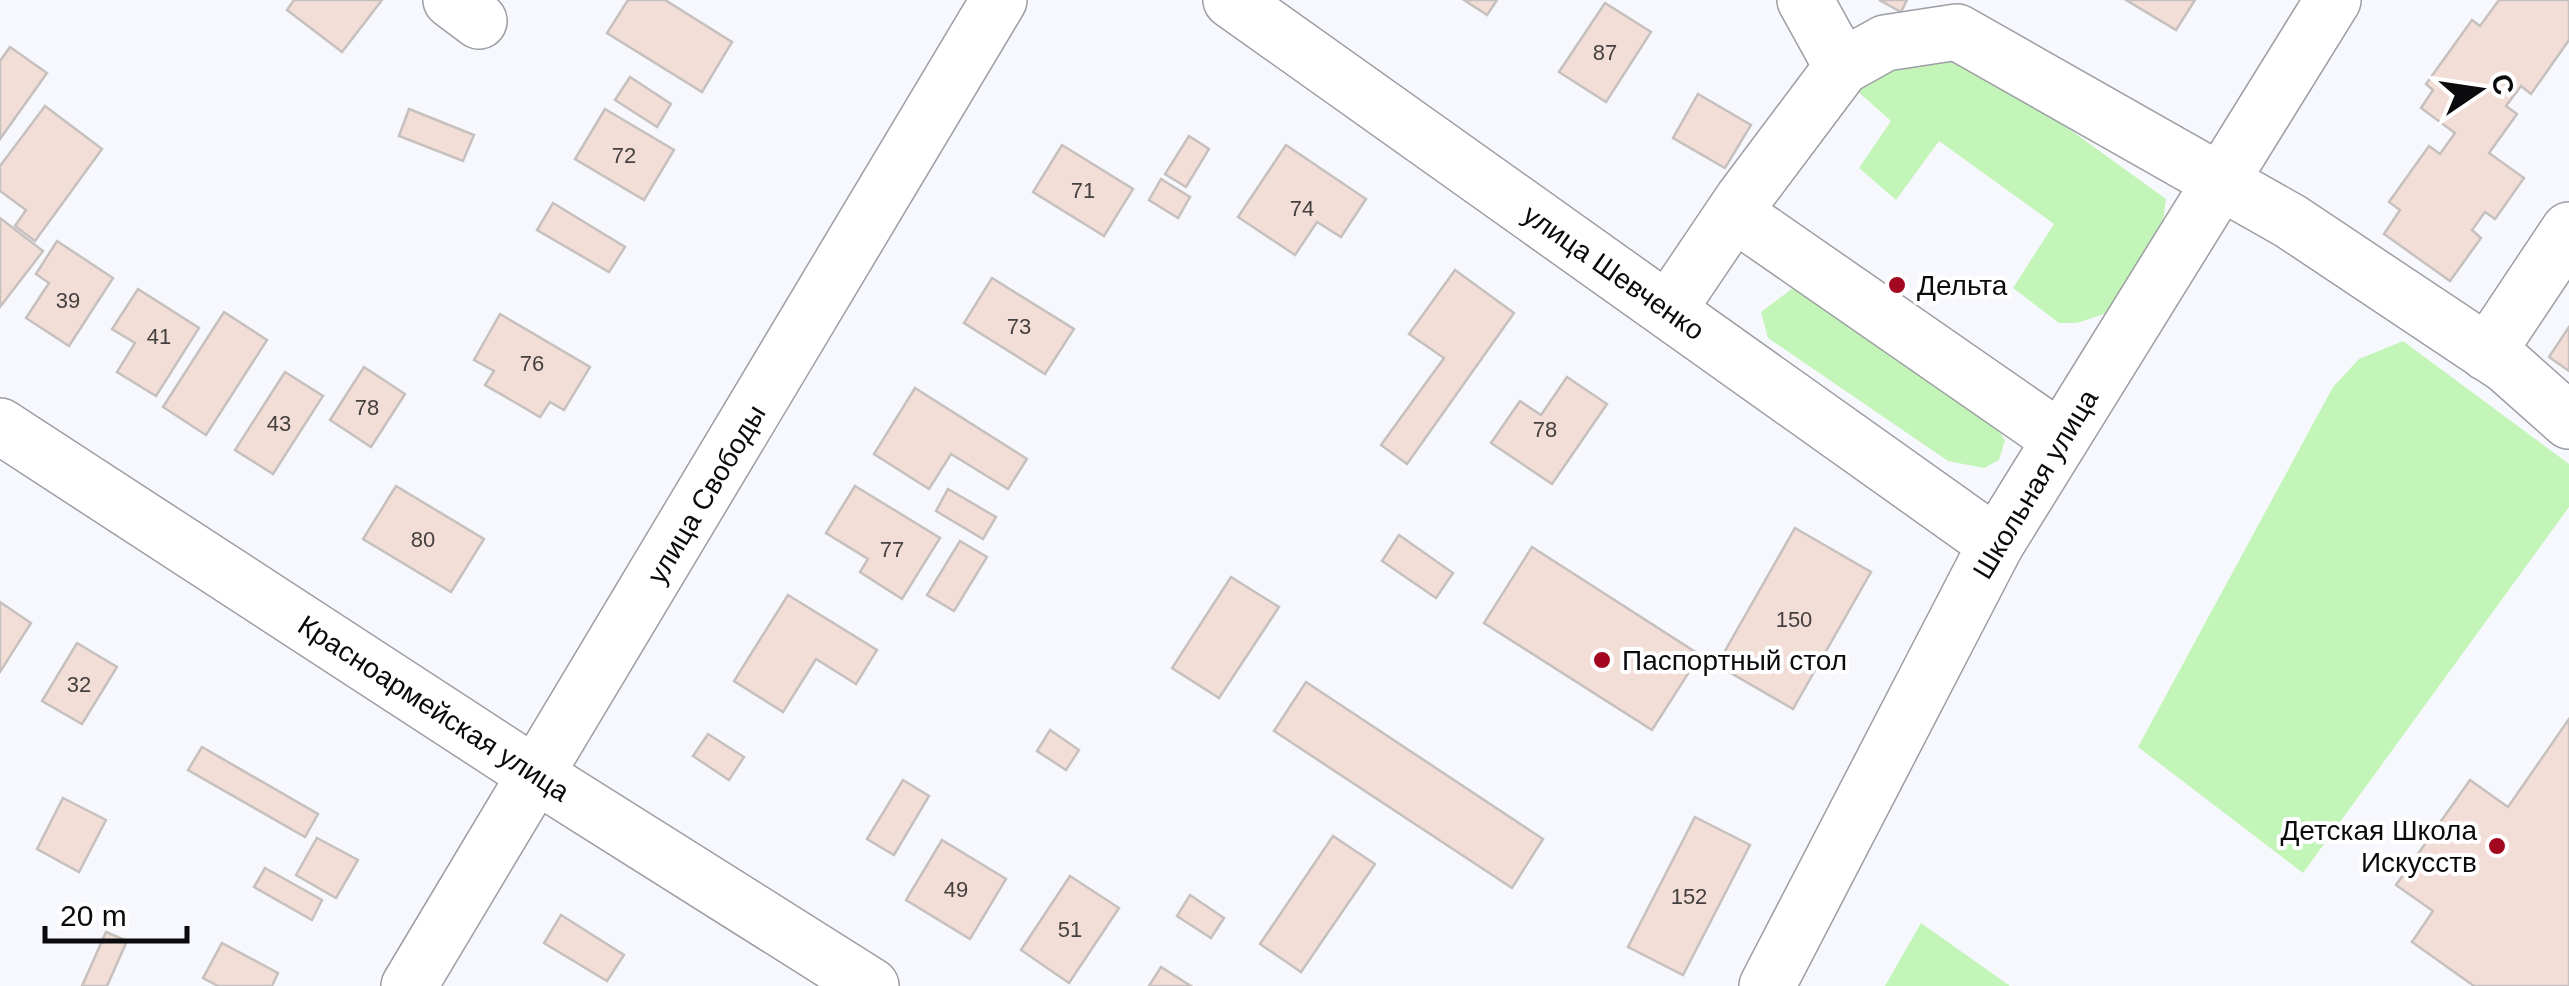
<svg xmlns="http://www.w3.org/2000/svg" width="2569" height="986" viewBox="0 0 2569 986" font-family="Helvetica,sans-serif">
  <style>
    .green { fill: #c3f4b8 }
    .building { fill: #f3ded7; stroke: #c6c0be; stroke-width: 2.5 }
    .lines { fill: none; stroke-linecap: round; stroke-linejoin: round }
    .minor-casing { stroke: #9d9ea3; stroke-width: 58 }
    .minor { stroke: #fff; stroke-width: 55 }
    .poi-dot { fill: #a40821; stroke: #fff; stroke-width: 4 }
    .labels { text-anchor: middle; stroke-width: 8; stroke-linejoin: round; paint-order: stroke }
    .number-label { font-size: 22px; fill: #454040 }
    .street-label { font-size: 28px; fill: #0b0b0d; stroke: #fff }
    .poi-label { font-size: 28px; fill: #0b0b0d; stroke: #fff; text-anchor: start }
  </style>
  <rect width="100%" height="100%" fill="#f7f8fd"/>
  <g class="green">
    <path d="M1958,49L2166,199L2162,230L2110,312L2077,323H2059L2013,288L2054,224L1939,141L1896,200L1859,168L1891,121L1855,89L1884,64Z"/>
    <path d="M1793,288L1823,300L1990,418L2005,440L1999,460L1984,468L1948,461L1768,338L1761,312Z"/>
    <path d="M2403,341L2569,464V507L2303,873L2138,747L2333,387L2359,359Z"/>
    <path d="M1921,923L2010,986H1885Z"/>
  </g>
  <g class="building">
    <path d="M294,0H382L342,52L287,10Z"/>
    <path d="M628,0H665L732,42L702,92L607,33Z"/>
    <path d="M1464,0H1497L1487,15Z"/>
    <path d="M1879,0H1907L1901,12Z"/>
    <path d="M2126,0H2195L2176,30Z"/>
    <path d="M2499,0H2569V40L2531,94L2521,86L2506,106L2517,114L2489,153L2524,178L2495,219L2485,212L2472,230L2481,238L2450,281L2384,234L2400,210L2389,202L2429,146L2440,154L2455,133L2421,108L2433,90L2426,84L2472,20L2480,26Z"/>
    <path d="M1605,3L1651,32L1606,102L1559,72Z"/>
    <path d="M10,47L47,73L0,139V61Z"/>
    <path d="M630,77L671,104L657,127L615,100Z"/>
    <path d="M1698,94L1751,125L1725,168L1673,138Z"/>
    <path d="M45,106L102,149L35,241L15,226L26,210L0,191V166Z"/>
    <path d="M409,109L474,135L463,161L399,136Z"/>
    <path d="M605,109L674,150L644,200L575,159Z"/>
    <path d="M1189,136L1209,149L1186,187L1165,174Z"/>
    <path d="M1062,145L1133,189L1104,236L1033,192Z"/>
    <path d="M1286,145L1366,199L1341,237L1317,222L1295,255L1238,217Z"/>
    <path d="M1161,179L1190,197L1178,218L1149,200Z"/>
    <path d="M553,203L625,247L609,272L537,230Z"/>
    <path d="M0,218L43,251L0,307Z"/>
    <path d="M57,241L113,278L69,346L26,318L49,283L36,274Z"/>
    <path d="M1455,270L1514,313L1407,464L1381,445L1444,358L1409,334Z"/>
    <path d="M992,278L1074,329L1045,374L964,323Z"/>
    <path d="M138,289L199,328L156,396L117,372L135,343L112,329Z"/>
    <path d="M224,312L267,340L206,435L163,407Z"/>
    <path d="M500,314L590,367L564,410L550,402L540,417L485,385L494,371L474,360Z"/>
    <path d="M2569,327V371L2549,357Z"/>
    <path d="M364,367L405,394L371,447L330,420Z"/>
    <path d="M285,372L323,396L273,474L235,450Z"/>
    <path d="M1567,377L1607,404L1552,484L1491,443L1520,401L1541,415Z"/>
    <path d="M915,388L1027,459L1008,489L951,454L929,489L874,454Z"/>
    <path d="M396,486L484,539L451,592L363,539Z"/>
    <path d="M855,486L940,538L902,599L860,572L868,559L826,533Z"/>
    <path d="M948,489L996,517L983,539L936,511Z"/>
    <path d="M1795,528L1871,572L1793,709L1717,665Z"/>
    <path d="M1399,535L1453,573L1436,598L1382,561Z"/>
    <path d="M960,541L987,557L954,611L927,595Z"/>
    <path d="M1532,547L1700,655L1652,730L1484,623Z"/>
    <path d="M1231,577L1279,607L1219,698L1172,668Z"/>
    <path d="M788,595L877,650L856,684L816,659L783,712L734,681Z"/>
    <path d="M0,602L31,623L0,672Z"/>
    <path d="M77,643L117,667L82,724L42,701Z"/>
    <path d="M1306,682L1543,839L1512,888L1274,731Z"/>
    <path d="M2569,719V986H2474L2412,942L2433,911L2396,885L2470,780L2508,807Z"/>
    <path d="M1050,730L1079,750L1066,770L1037,751Z"/>
    <path d="M708,734L744,757L729,780L693,756Z"/>
    <path d="M202,747L318,814L305,837L188,770Z"/>
    <path d="M903,780L929,796L894,855L867,839Z"/>
    <path d="M63,798L106,820L79,872L37,849Z"/>
    <path d="M1695,817L1750,845L1683,975L1628,947Z"/>
    <path d="M1333,836L1375,864L1301,972L1260,944Z"/>
    <path d="M317,838L358,860L336,898L296,875Z"/>
    <path d="M942,840L1006,879L970,939L906,900Z"/>
    <path d="M265,868L322,900L312,920L254,887Z"/>
    <path d="M1070,876L1119,908L1069,983L1021,950Z"/>
    <path d="M1190,895L1224,918L1211,938L1177,916Z"/>
    <path d="M561,915L624,955L607,981L544,943Z"/>
    <path d="M106,932L127,941L107,986H82Z"/>
    <path d="M222,943L278,973L272,986H218L203,978Z"/>
    <path d="M1161,967L1191,986H1149Z"/>
  </g>
  <g class="lines">
    <defs>
      <g id="minor">
        <path d="M451,0L479,21"/>
        <path d="M1231,0L1996,544"/>
        <path d="M1805,0L1842,67"/>
        <path d="M1734,213L2060,439"/>
        <path d="M1668,310L1743,199L1842,67L1885,43L1957,32L2290,221L2506,365L2569,421"/>
        <path d="M2487,353L2569,230"/>
        <path d="M0,426L536,775L871,986"/>
        <path d="M409,986L999,0"/>
        <path d="M1767,986L1996,544L2333,0"/>
      </g>
    </defs>
    <use href="#minor" class="minor-casing"/>
    <use href="#minor" class="minor"/>
  </g>
  <g class="poi-dot">
    <circle cx="1897" cy="285" r="10"/>
    <circle cx="1602" cy="660" r="10"/>
    <circle cx="2497" cy="846" r="10"/>
  </g>
  <g class="labels">
    <g class="number-label">
      <text x="1605" y="60">87</text>
      <text x="624" y="163">72</text>
      <text x="1083" y="198">71</text>
      <text x="1302" y="216">74</text>
      <text x="68" y="308">39</text>
      <text x="1019" y="334">73</text>
      <text x="159" y="344">41</text>
      <text x="532" y="371">76</text>
      <text x="367" y="415">78</text>
      <text x="279" y="431">43</text>
      <text x="1545" y="437">78</text>
      <text x="423" y="547">80</text>
      <text x="892" y="557">77</text>
      <text x="1794" y="627">150</text>
      <text x="79" y="692">32</text>
      <text x="956" y="897">49</text>
      <text x="1689" y="904">152</text>
      <text x="1070" y="937">51</text>
    </g>
    <g class="street-label">
      <text transform="translate(1614 272) rotate(35)" y="10">улица Шевченко</text>
      <text transform="translate(2035 484) rotate(-59)" y="10">Школьная улица</text>
      <text transform="translate(706 494) rotate(-59)" y="10">улица Свободы</text>
      <text transform="translate(434 708) rotate(33)" y="10">Красноармейская улица</text>
    </g>
    <g class="poi-label">
      <text x="1917" y="295">Дельта</text>
      <text x="1622" y="670">Паспортный стол</text>
      <text x="2477" y="840" text-anchor="end">Детская Школа<tspan x="2477" dy="32">Искусств</tspan></text>
    </g>
  </g>
  <g transform="translate(2479 90) rotate(77)" stroke="#ffffff" stroke-width="8" paint-order="stroke">
  <path d="M0-8L18 38L0 25L-18 38Z" fill="#0b0b0d"/>
  <text y="-15" font-size="28" font-weight="bold" text-anchor="middle" fill="#0b0b0d">С</text>
  </g>
  <path d="M45 926v15h142v-15" fill="none" stroke="#0b0b0d" stroke-width="5"/>
  <text x="60" y="926" font-size="30" fill="#0b0b0d" stroke="#ffffff" stroke-width="8" paint-order="stroke">20 m</text>
</svg>
